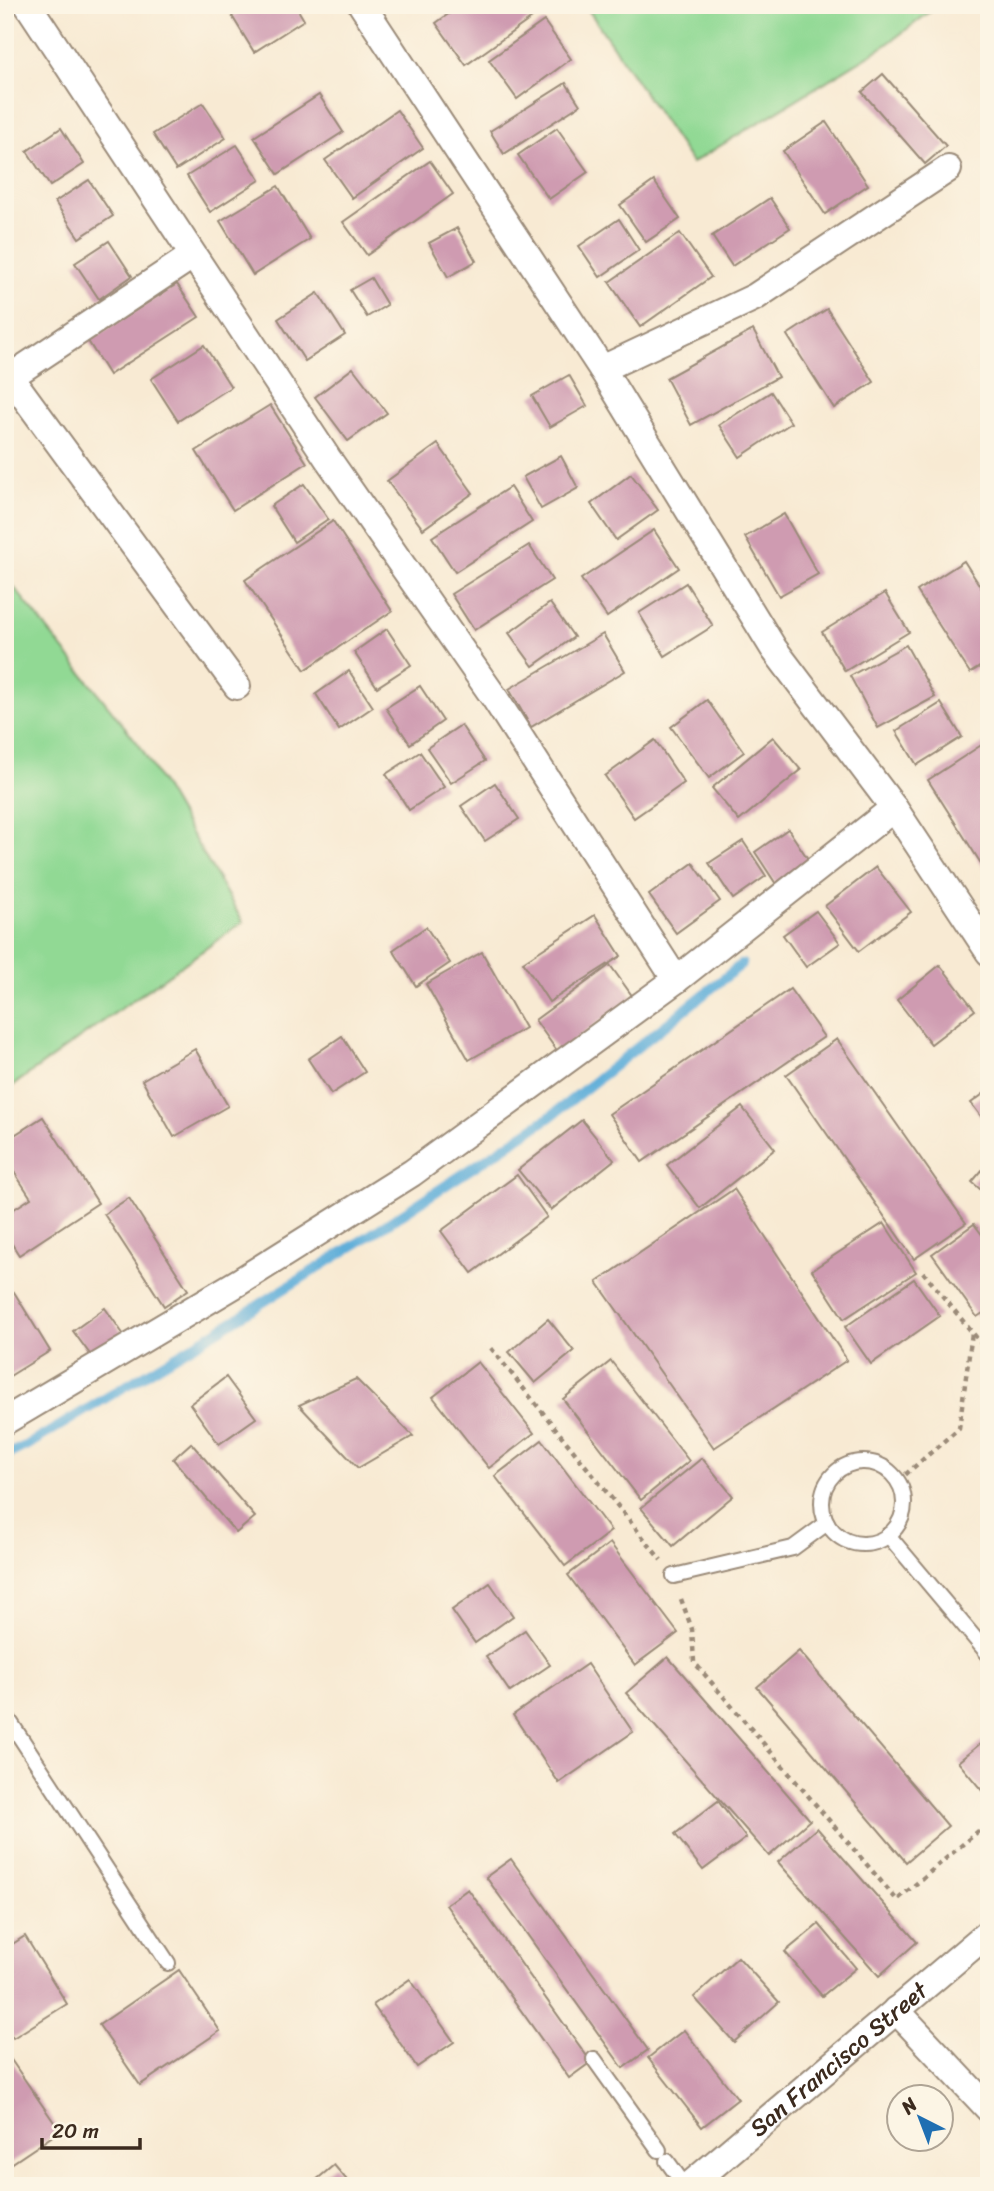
<svg xmlns="http://www.w3.org/2000/svg" width="994" height="2191" viewBox="0 0 994 2191" font-family="Sriracha,sans-serif">
  <style>
    .green { fill: #91d994; stroke: #668259; stroke-width: 2 }
    .lines { fill: none; stroke-linecap: round; stroke-linejoin: round }
    .stream { stroke: #5faed9; stroke-width: 10 }
    .building { fill: #cf9bb1 }
    .service-casing { stroke: #9a8a78; stroke-width: 18 }
    .minor-casing { stroke: #9a8a78; stroke-width: 30 }
    .path { stroke: #9a8a78; stroke-width: 4.5; stroke-dasharray: 5 5; stroke-linecap: butt }
    .service { stroke: #fff; stroke-width: 14 }
    .minor { stroke: #fff; stroke-width: 26 }
    .labels { text-anchor: middle; stroke-width: 5; stroke-linejoin: round; paint-order: stroke }
    .street-label { font-size: 24px; fill: #3b2a1e; stroke: #fcf5e5 }
  </style>
  <rect width="100%" height="100%" fill="#fcf5e5"/>
  <filter id="ink" filterUnits="userSpaceOnUse"><feTurbulence type="fractalNoise" baseFrequency=".0143" numOctaves="2"/><feDisplacementMap in="SourceGraphic" scale="14" xChannelSelector="R" yChannelSelector="G"/><feConvolveMatrix kernelMatrix="1 2 1 2 8 2 1 2 1" color-interpolation-filters="sRGB"/></filter>
  <filter id="wash" filterUnits="userSpaceOnUse"><feTurbulence type="fractalNoise" baseFrequency=".00686" numOctaves="4" result="noise"/><feDisplacementMap in="SourceGraphic" scale="28" xChannelSelector="R" yChannelSelector="G"/><feGaussianBlur stdDeviation="1.57" result="paint"/><feColorMatrix in="noise" values="0 0 0 0 0 0 0 0 0 0 0 0 0 0 0 0 0 1.4 0 .05"/><feComposite in="paint" operator="in"/></filter>
  <g filter="url(#wash)">
    <rect width="100%" height="100%" fill="#f8ead3"/>
    <g class="green">
      <path d="M585,5H939L886,45L692,163Z"/>
      <path d="M5,576L140,746L243,922L5,1091Z"/>
    </g>
    <g class="lines">
      <path class="stream" d="M5,1456L31,1443L219,1330L364,1239L550,1117L742,964"/>
    </g>
    <g id="blocks">
      <g class="building">
        <path d="M250,5H295L304,20L254,52L232,16Z"/>
        <path d="M461,5H550L466,65L436,23Z"/>
        <path d="M544,21L571,59L517,99L489,60Z"/>
        <path d="M883,74L946,146L925,164L862,92Z"/>
        <path d="M566,83L580,105L504,154L490,131Z"/>
        <path d="M319,95L343,132L278,174L254,137Z"/>
        <path d="M203,103L226,138L176,170L153,134Z"/>
        <path d="M397,110L423,148L352,198L325,160Z"/>
        <path d="M826,122L868,185L825,214L783,151Z"/>
        <path d="M61,128L84,164L50,186L27,151Z"/>
        <path d="M557,128L588,172L549,199L518,155Z"/>
        <path d="M237,145L260,180L210,212L187,176Z"/>
        <path d="M430,161L453,194L367,255L343,222Z"/>
        <path d="M89,180L113,216L79,238L55,202Z"/>
        <path d="M654,181L680,219L646,242L620,205Z"/>
        <path d="M278,186L310,239L253,275L220,221Z"/>
        <path d="M770,198L790,228L732,266L712,236Z"/>
        <path d="M619,219L639,250L600,277L579,246Z"/>
        <path d="M457,228L476,261L448,277L429,243Z"/>
        <path d="M680,233L711,277L640,327L609,282Z"/>
        <path d="M109,241L132,276L99,299L75,263Z"/>
        <path d="M371,278L387,305L367,317L350,290Z"/>
        <path d="M177,284L199,317L109,375L88,341Z"/>
        <path d="M318,293L345,335L305,361L278,319Z"/>
        <path d="M827,309L874,382L834,408L787,335Z"/>
        <path d="M753,330L778,377L691,425L666,378Z"/>
        <path d="M204,345L231,387L178,421L151,379Z"/>
        <path d="M353,368L387,413L348,441L315,397Z"/>
        <path d="M569,375L587,406L550,427L532,396Z"/>
        <path d="M771,392L791,423L740,457L719,425Z"/>
        <path d="M270,405L307,463L233,510L196,451Z"/>
        <path d="M438,444L473,493L423,529L387,481Z"/>
        <path d="M561,456L578,488L541,509L523,477Z"/>
        <path d="M631,474L658,510L616,540L591,504Z"/>
        <path d="M304,484L328,519L294,542L271,506Z"/>
        <path d="M510,487L532,522L455,572L432,537Z"/>
        <path d="M784,514L818,574L779,596L745,537Z"/>
        <path d="M333,521L392,611L305,670L245,580Z"/>
        <path d="M654,530L679,568L607,617L581,579Z"/>
        <path d="M529,545L552,580L474,630L451,594Z"/>
        <path d="M964,561L989,600V661L970,673L917,591Z"/>
        <path d="M686,583L713,626L665,656L639,613Z"/>
        <path d="M885,593L909,632L845,671L822,632Z"/>
        <path d="M550,603L574,637L533,666L509,633Z"/>
        <path d="M387,629L411,665L377,687L354,652Z"/>
        <path d="M603,634L625,671L531,727L509,689Z"/>
        <path d="M906,645L935,697L878,728L850,676Z"/>
        <path d="M349,671L373,707L339,730L316,694Z"/>
        <path d="M420,686L443,721L410,744L386,708Z"/>
        <path d="M707,700L744,752L709,778L671,727Z"/>
        <path d="M941,703L962,737L917,765L896,731Z"/>
        <path d="M461,725L485,761L451,783L427,748Z"/>
        <path d="M773,737L801,770L739,821L712,788Z"/>
        <path d="M655,740L684,783L634,818L605,776Z"/>
        <path d="M989,740V876L928,780Z"/>
        <path d="M420,752L444,787L409,810L386,774Z"/>
        <path d="M495,783L519,819L485,841L461,806Z"/>
        <path d="M788,829L812,865L778,887L755,852Z"/>
        <path d="M743,841L766,876L733,899L709,863Z"/>
        <path d="M693,863L720,901L676,933L649,895Z"/>
        <path d="M876,867L911,912L859,951L825,906Z"/>
        <path d="M816,911L840,943L806,967L783,935Z"/>
        <path d="M595,915L621,956L549,1002L523,962Z"/>
        <path d="M426,927L450,963L416,986L393,950Z"/>
        <path d="M482,952L525,1028L469,1060L426,984Z"/>
        <path d="M610,965L633,997L558,1052L535,1020Z"/>
        <path d="M940,965L975,1010L931,1044L897,1000Z"/>
        <path d="M790,989L824,1037L642,1162L609,1114Z"/>
        <path d="M342,1036L365,1072L331,1094L308,1059Z"/>
        <path d="M837,1039L966,1223L914,1259L786,1075Z"/>
        <path d="M195,1049L228,1106L174,1137L142,1080Z"/>
        <path d="M989,1090V1127L971,1103Z"/>
        <path d="M742,1107L775,1149L700,1208L667,1165Z"/>
        <path d="M43,1117L98,1203L19,1255L5,1233V1215L31,1198L5,1158V1141Z"/>
        <path d="M582,1120L614,1160L551,1210L518,1170Z"/>
        <path d="M989,1162V1197L972,1182Z"/>
        <path d="M517,1175L547,1217L472,1273L441,1231Z"/>
        <path d="M734,1189L847,1360L714,1448L597,1282Z"/>
        <path d="M129,1198L188,1290L164,1306L104,1214Z"/>
        <path d="M884,1223L916,1272L844,1319L812,1270Z"/>
        <path d="M974,1224L989,1244V1309L977,1317L932,1254Z"/>
        <path d="M914,1279L940,1316L871,1364L845,1327Z"/>
        <path d="M14,1292L50,1351L5,1379V1298Z"/>
        <path d="M105,1308L126,1338L95,1361L73,1331Z"/>
        <path d="M548,1319L574,1351L535,1383L509,1352Z"/>
        <path d="M611,1361L689,1461L641,1500L563,1399Z"/>
        <path d="M478,1362L534,1433L489,1468L433,1397Z"/>
        <path d="M226,1377L256,1418L219,1444L190,1404Z"/>
        <path d="M356,1379L413,1436L358,1468L299,1405Z"/>
        <path d="M542,1440L611,1531L565,1566L495,1476Z"/>
        <path d="M191,1443L255,1517L236,1533L173,1459Z"/>
        <path d="M702,1458L733,1496L673,1546L641,1508Z"/>
        <path d="M610,1543L678,1633L635,1665L568,1575Z"/>
        <path d="M490,1583L513,1616L475,1643L452,1610Z"/>
        <path d="M525,1630L550,1665L510,1692L486,1657Z"/>
        <path d="M799,1651L948,1826L906,1862L757,1687Z"/>
        <path d="M668,1657L810,1820L769,1856L626,1693Z"/>
        <path d="M587,1664L633,1732L559,1783L513,1715Z"/>
        <path d="M987,1738L989,1740V1799L958,1762Z"/>
        <path d="M718,1801L746,1838L703,1870L675,1834Z"/>
        <path d="M817,1828L917,1942L879,1976L778,1862Z"/>
        <path d="M511,1859L648,2050L623,2068L486,1877Z"/>
        <path d="M468,1889L591,2062L569,2078L446,1905Z"/>
        <path d="M819,1924L856,1968L822,1996L785,1952Z"/>
        <path d="M25,1936L67,2004L13,2038L5,2026V1949Z"/>
        <path d="M738,1957L779,2002L734,2042L694,1997Z"/>
        <path d="M179,1970L220,2031L140,2085L99,2025Z"/>
        <path d="M410,1979L454,2042L417,2067L373,2005Z"/>
        <path d="M684,2030L738,2099L702,2127L648,2058Z"/>
        <path d="M5,2051L60,2131L5,2168Z"/>
        <path d="M334,2165L352,2186H309Z"/>
      </g>
    </g>
  </g>
  <g filter="url(#ink)">
    <use href="#blocks" fill-opacity="0" stroke="#9a8a78" stroke-width="2"/>
    <g class="lines">
      <defs>
        <g id="service">
          <circle cx="863" cy="1503" r="41"/>
          <path d="M888,1535L989,1655"/>
          <path d="M674,1576L793,1548L827,1523"/>
          <path d="M5,1714L168,1963"/>
          <path d="M594,2059L659,2150"/>
          <path d="M667,2161L685,2186"/>
        </g>
        <g id="minor">
          <path d="M28,5L328,459L494,697L676,980"/>
          <path d="M362,5L602,369L774,649L894,808L989,952"/>
          <path d="M602,369L755,297L948,169"/>
          <path d="M5,370L237,686"/>
          <path d="M10,377L192,256"/>
          <path d="M5,1421L239,1282L412,1173L676,980L894,808"/>
          <path d="M896,2010L989,2109"/>
          <path id="s1" d="M689,2186L989,1932"/>
        </g>
      </defs>
      <use href="#service" class="service-casing"/>
      <use href="#minor" class="minor-casing"/>
      <g class="path">
        <path d="M923,1272L989,1353"/>
        <path d="M491,1348L661,1560"/>
        <path d="M898,1481L959,1428L972,1333"/>
        <path d="M681,1599L692,1629L694,1662L897,1900L989,1822"/>
      </g>
      <use href="#service" class="service"/>
      <use href="#minor" class="minor"/>
    </g>
  </g>
  <g class="labels">
    <g class="street-label">
      <text dy="8" stroke="none"><textPath href="#s1" startOffset="196">San Francisco Street</textPath></text>
    </g>
  </g>
  <rect width="994" height="2191" fill="none" stroke="#fcf5e5" stroke-width="28"/>
  <g transform="translate(920 2118) rotate(318)"><circle r="33" fill="#fcf5e5" stroke="#afa495" stroke-width="2"/>
  <path d="M0-5L12 26L0 18L-12 26Z" fill="#1f6fb2"/>
  <text y="-10" font-size="19" font-weight="bold" text-anchor="middle" fill="#3b2a1e">N</text>
  </g>
  <path d="M42 2138v10h98v-10" fill="none" stroke="#3b2a1e" stroke-width="3.5"/>
  <text x="52" y="2138" font-size="21" fill="#3b2a1e" stroke="#fcf5e5" stroke-width="5" paint-order="stroke">20 m</text>
</svg>
